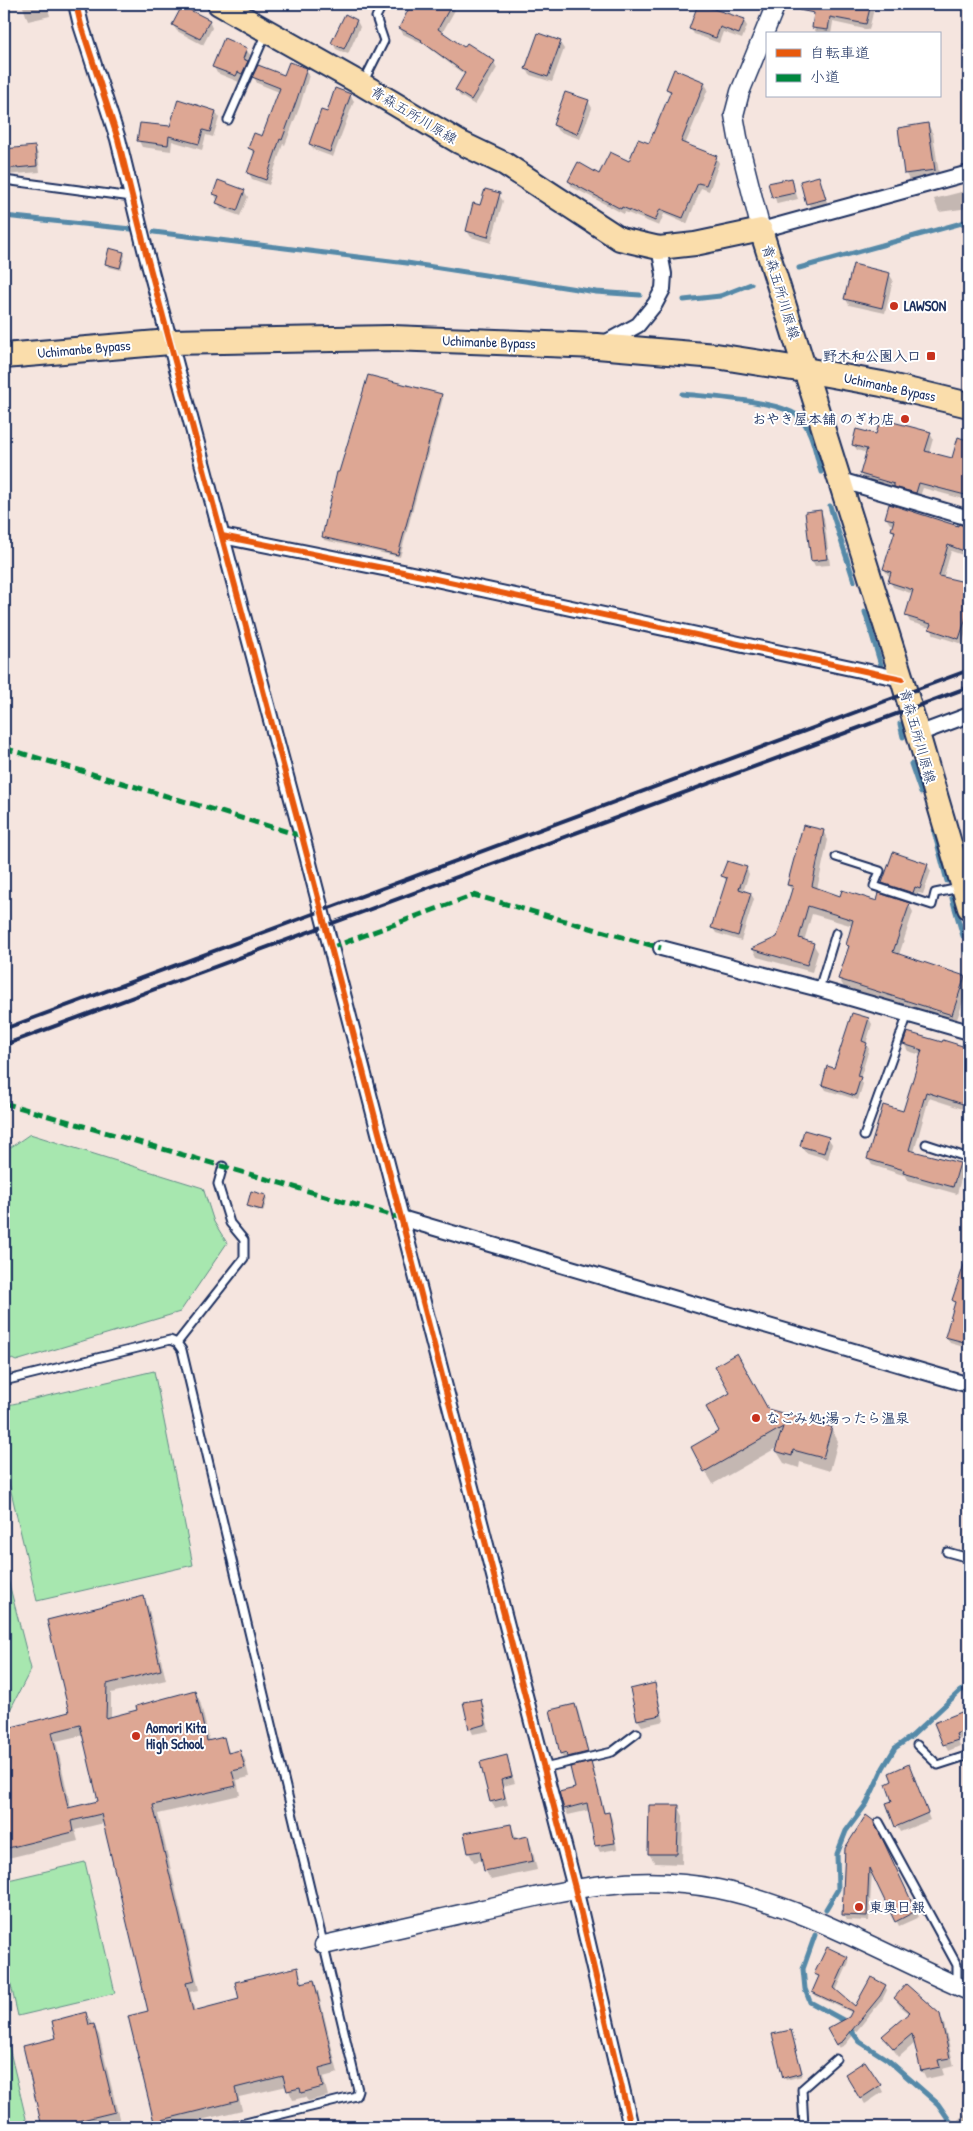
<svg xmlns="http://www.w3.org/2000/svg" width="973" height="2131" viewBox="0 0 973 2131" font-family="'Patrick Hand','Klee One',sans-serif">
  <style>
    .green { fill: #a7e7af; stroke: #618b86 }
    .shadow { fill: #0003; fill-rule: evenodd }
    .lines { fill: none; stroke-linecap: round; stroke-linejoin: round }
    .stream { stroke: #5489a8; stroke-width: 5 }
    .building { fill: #dda794; stroke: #1b2f5e; fill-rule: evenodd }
    .service-casing { stroke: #1b2f5e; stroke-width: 11 }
    .minor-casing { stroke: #1b2f5e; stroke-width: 18 }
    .tertiary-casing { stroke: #1b2f5e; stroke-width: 21 }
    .primary-casing { stroke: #1b2f5e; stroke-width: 26 }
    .trunk-casing { stroke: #1b2f5e; stroke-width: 28 }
    .service { stroke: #fff; stroke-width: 7 }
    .minor { stroke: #fff; stroke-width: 14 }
    .tertiary { stroke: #fff; stroke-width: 18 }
    .primary { stroke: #faddab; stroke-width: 22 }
    .trunk { stroke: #faddab; stroke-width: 24 }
    .rail { stroke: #1b2f5e; stroke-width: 4 }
    .quiet { stroke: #00873e; stroke-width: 5; stroke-dasharray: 10 5; stroke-linecap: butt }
    .cycleway-casing { stroke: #fff; stroke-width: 9 }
    .cycleway { stroke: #e8590c; stroke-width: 6 }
    .poi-dot { fill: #c8321e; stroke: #fff; stroke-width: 2 }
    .labels { text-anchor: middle; stroke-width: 4; stroke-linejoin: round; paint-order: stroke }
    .street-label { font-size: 14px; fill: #1b2f5e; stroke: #fff }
    .poi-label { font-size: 14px; font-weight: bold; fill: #1b2f5e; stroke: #fff; text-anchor: start }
  </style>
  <rect width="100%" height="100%" fill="#f5e5df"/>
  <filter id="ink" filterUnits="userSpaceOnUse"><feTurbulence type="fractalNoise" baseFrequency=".02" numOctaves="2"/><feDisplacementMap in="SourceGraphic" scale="10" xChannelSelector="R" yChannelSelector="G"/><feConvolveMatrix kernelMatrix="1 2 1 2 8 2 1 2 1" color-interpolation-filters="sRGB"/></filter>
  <g filter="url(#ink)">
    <g class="green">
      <path d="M30,1134L203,1188L214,1222L227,1243L180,1312L16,1361L4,1355V1152Z"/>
      <path d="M154,1371L193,1565L37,1601L4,1462V1406Z"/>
      <path d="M4,1564L31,1669L10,1710L4,1711Z"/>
      <path d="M85,1862L115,1993L18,2016L4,1954V1881Z"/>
      <path d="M4,2026L28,2127H4Z"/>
    </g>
    <g class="shadow">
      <path d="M22,4H51L47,5L50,16L28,21Z"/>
      <path d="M412,4H452L455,10L442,33L465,49L494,62L497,68L475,105L460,96L456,90L465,75L424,44L403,34L400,28Z"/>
      <path d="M810,4H875L869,30L833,22L831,34H817L814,28L816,13L810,7Z"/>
      <path d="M209,21L212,28L203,45L177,31L173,25Z"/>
      <path d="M357,21L360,27L348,54L336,49L333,43Z"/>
      <path d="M744,21L747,26L742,39L723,32L719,43L694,34L691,29Z"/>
      <path d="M560,43L564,49L552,82L530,75L527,69Z"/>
      <path d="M969,44V77L963,45Z"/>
      <path d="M246,49L250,55L247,61L251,68L246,79L241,77L239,82L217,73L214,67Z"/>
      <path d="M306,69L309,75L300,106L285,145L283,144L269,185L252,179L249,173L255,155L250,148L263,137L279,92L257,83L254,77H285Z"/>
      <path d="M969,81V103L963,82Z"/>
      <path d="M704,83L708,89L685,145L716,157L719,163L709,191L701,188L687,224L664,214L659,226L625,212L624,214L572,187L569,181L600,175L630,163L650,145L671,94L667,89Z"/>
      <path d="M350,95L354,101L333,157L314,150L310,144L327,113Z"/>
      <path d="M588,101L592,108L580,139L558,131L554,125Z"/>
      <path d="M216,112L219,118L213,137L206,135L202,150L172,141L171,151L142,147L139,141Z"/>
      <path d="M928,124L933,134L940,180L911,184L906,174L899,129Z"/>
      <path d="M35,148L38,154L40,172L4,175V151Z"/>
      <path d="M818,177L828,205L811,210L802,182Z"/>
      <path d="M791,179L798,199L777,204L770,184Z"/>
      <path d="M969,190V208L939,212L934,199Z"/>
      <path d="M244,191L248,197L240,216L221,209L214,193Z"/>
      <path d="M499,195L503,201L491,243L471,237L467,231L481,207Z"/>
      <path d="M124,253L125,255L121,270L108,267L107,264Z"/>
      <path d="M889,274L893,280L885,313L849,305L846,299Z"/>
      <path d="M441,395L443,398L400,557L324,540L323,537Z"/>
      <path d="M930,433L933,439L929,453L953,459L959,439L969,442V513L965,507L967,500L923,488L919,499L898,492L896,489L864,480L861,474L867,453L857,450L853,444L877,436Z"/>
      <path d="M821,512L824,518L830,565L815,566L812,560Z"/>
      <path d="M886,518L959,528V525L969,527V557L951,551L943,579L969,585V623L962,644L934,635L931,628L910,622L907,616L913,594L893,587L890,581L891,576L888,575L884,569L895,535L892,530L894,525L890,524Z"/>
      <path d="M823,831L828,840L817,889L841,897L877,903L909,904L913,912L899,955L964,977L969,985L956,1022L844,987L839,979L849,948L847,945L853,926L812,914L804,941L813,944L818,952L812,972L757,957L753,949L778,938L792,891L788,885Z"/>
      <path d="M927,865L931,871L923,894L918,893L916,899L887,889L884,883Z"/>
      <path d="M746,868L749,874L743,892L751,894L754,899L741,941L716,933L713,928L727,882L723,876Z"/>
      <path d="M869,1019L872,1024L866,1044L869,1049L860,1079L863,1084L858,1100L826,1090L823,1085Z"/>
      <path d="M944,1041L969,1049V1111L929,1098L914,1152L959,1164L963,1171L957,1194L908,1180L906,1176L872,1165L868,1158L904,1113L921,1055L908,1051L904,1044H943Z"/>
      <path d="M828,1138L832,1144L828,1159L805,1152L801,1146Z"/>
      <path d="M265,1196L267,1199L263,1212L250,1208L248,1205Z"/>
      <path d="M969,1252V1341L967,1348L950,1343L946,1337L956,1305L953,1300Z"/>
      <path d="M732,1394L768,1410L831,1428L838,1441L830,1471L800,1462L799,1468L784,1463L776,1450L778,1447L713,1484L692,1448L721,1431Z"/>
      <path d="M143,1597L148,1606L166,1680L111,1693V1718L139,1711L195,1692L200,1701L210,1742L223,1738L230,1754L240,1751L245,1760L249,1777L237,1780L240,1795L158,1814L199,1990L190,1992L195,2012L240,2000L297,1968L304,1984L313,1982L318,1991L338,2073L323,2077L328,2096L308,2101L305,2097L293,2100L287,2086L239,2097L242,2110L172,2127H158L155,2121L149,2012L104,1823L75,1830L78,1841L4,1859V1730L70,1713ZM83,1735L99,1802L71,1809L56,1741Z"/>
      <path d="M963,1654L969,1655V1673L963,1672L962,1670Z"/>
      <path d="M654,1685L657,1691L664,1721L642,1726L638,1720Z"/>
      <path d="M480,1700L484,1706L489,1731L473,1734L470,1728Z"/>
      <path d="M969,1703V1735L958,1740L960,1746L948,1751L936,1723L964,1712L961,1706Z"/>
      <path d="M575,1705L578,1711L590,1758L572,1763L570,1758L564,1760L561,1754Z"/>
      <path d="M506,1757L515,1783L503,1786L508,1805L495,1808L491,1802L481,1763Z"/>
      <path d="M591,1764L594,1770L605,1814L609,1813L612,1819L617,1849L600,1852L597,1846L590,1810L568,1815L565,1809Z"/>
      <path d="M909,1766L930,1820L900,1832L897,1826L894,1802Z"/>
      <path d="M678,1806L683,1816L682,1864L655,1863L649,1854Z"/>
      <path d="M510,1825L517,1839L527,1837L532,1847L537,1870L491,1880L485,1870L483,1860L474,1862L469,1853Z"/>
      <path d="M877,1828L919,1917L899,1926L872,1871L869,1921L847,1920L844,1915Z"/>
      <path d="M969,1911V1948L965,1946L961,1939Z"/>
      <path d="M847,1958L849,1962L836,1991L855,2008L885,1986L887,1990L882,2000L845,2045L839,2048L828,2029L850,2018L853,2013L816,1996L813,1992L820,1978L815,1973Z"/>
      <path d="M895,1998L939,2015L944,2024L954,2066L942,2069L944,2075L926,2079L922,2071L915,2043L899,2057L889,2044L884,2036L910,2014L900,2006Z"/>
      <path d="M86,2014L99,2035L120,2122L98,2127H44L25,2047L57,2039Z"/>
      <path d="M791,2034L802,2076L786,2080L784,2077Z"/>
      <path d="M847,2075L880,2086L883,2092L865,2104Z"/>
      <path d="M969,2110V2127H963L958,2120Z"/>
      <path d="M854,2124L856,2127H824V2126Z"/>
    </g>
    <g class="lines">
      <g class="stream">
        <path d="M4,216L131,229"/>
        <path d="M154,232L407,263L596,292L640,295"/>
        <path d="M799,268L969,221"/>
        <path d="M684,300L720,296L751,284"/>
        <path d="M682,394C709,397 777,400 798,416C812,427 816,455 821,472"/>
        <path d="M830,506L854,581"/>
        <path d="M865,612L881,665"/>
        <path d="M900,724L903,737"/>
        <path d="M911,764L921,793"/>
        <path d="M934,831L947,881"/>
        <path d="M952,898L963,936"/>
        <path d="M967,953L969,960"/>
        <path d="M826,1909L838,1889L837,1854L846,1831L867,1803L883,1768L895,1748L912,1736L960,1691L969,1687"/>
        <path d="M815,1935L803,1969L805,1989L810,2002L843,2020L860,2042L888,2060L938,2104L954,2127"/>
      </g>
    </g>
    <g class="building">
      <path d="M411,4H452L438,29L464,47L467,43L495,61L471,100L455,90L465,73L421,41L422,40L399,28Z"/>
      <path d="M698,4L745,19L739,34L720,27L716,38L689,29Z"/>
      <path d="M799,4H871L866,24L830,17L828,30L812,28L814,13L799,10Z"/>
      <path d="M182,6L210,20L200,39L172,25Z"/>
      <path d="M345,14L357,20L344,49L331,43Z"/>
      <path d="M538,33L561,41L548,77L525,69Z"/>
      <path d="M224,38L247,48L243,59L248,61L242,74L238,72L236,76L212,67Z"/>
      <path d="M289,62L307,68L297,99L282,140L280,139L266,180L247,173L255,151L248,148L254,133L262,136L280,88L252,77L258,65L284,75Z"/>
      <path d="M674,69L705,82L681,142L717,156L706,185L698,183L683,218L660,209L655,221L622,207L621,209L568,181L578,162L599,174L610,152L629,161L638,139L649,143L671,91L666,89Z"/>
      <path d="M335,88L351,94L330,152L309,144L321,110L327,112Z"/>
      <path d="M565,92L589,100L577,134L553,125Z"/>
      <path d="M178,99L216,111L210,132L203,130L199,144L169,136L168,145L137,141L140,123L170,126Z"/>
      <path d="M928,123L935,170L904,174L898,128Z"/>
      <path d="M35,146L37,166L4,169V149Z"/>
      <path d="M819,176L826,199L806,204L800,181Z"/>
      <path d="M792,178L795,193L772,198L768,183Z"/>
      <path d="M218,180L245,190L237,211L216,203L219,196L213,194Z"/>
      <path d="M485,189L500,193L488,237L466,231L473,203L480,205Z"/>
      <path d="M109,248L124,252L120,268L105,264Z"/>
      <path d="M853,264L890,273L882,308L844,299Z"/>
      <path d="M368,375L442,394L398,555L322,537L337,472H339Z"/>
      <path d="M881,419L931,432L925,451L952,458L958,437L969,441V496L919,483L916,493L894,487V484L860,474L867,449L852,445L856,429L876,434Z"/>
      <path d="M889,504L958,526V524L969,527V553L948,545L939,576L969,583V609L959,639L929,629L931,624L905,616L913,590L888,582L891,572L883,569L895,531L891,530L894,520L885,518Z"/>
      <path d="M821,510L827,559L811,561L805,512Z"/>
      <path d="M803,825L824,830L812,886L840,896L842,890L877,901L879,893L910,903L893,952L965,976L952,1015L838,979L849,946L846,945L853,920L808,906L799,938L814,943L807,965L751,949L777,937L793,886L787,885Z"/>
      <path d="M893,852L928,864L920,889L915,887L913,893L882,883Z"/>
      <path d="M727,861L747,867L739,889L751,893L738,936L711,928L727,878L721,876Z"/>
      <path d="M852,1013L869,1018L862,1041L867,1043L857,1076L861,1077L855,1096L822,1085L827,1066L834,1068Z"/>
      <path d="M907,1032L942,1042L943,1040L969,1048V1106L926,1092L909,1150L960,1163L953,1187L903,1173L904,1170L867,1159L883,1105L903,1111L922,1050L903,1044Z"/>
      <path d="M804,1130L829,1137L824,1153L800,1146Z"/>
      <path d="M251,1191L266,1195L262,1210L247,1206Z"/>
      <path d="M967,1256L969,1257V1324L964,1342L945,1337L955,1302L952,1300Z"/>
      <path d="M737,1353L768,1409L832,1427L823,1458L793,1450L792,1456L775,1451L783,1427L704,1472L691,1447L719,1431L706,1407L730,1393L715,1366Z"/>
      <path d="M144,1596L161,1670L107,1684L106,1718L137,1710L136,1706L195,1690L207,1741L224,1737L228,1753L240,1750L245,1768L232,1771L236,1786L153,1805L195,1981L186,1983L193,2011L239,1999L235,1982L298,1967L301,1983L314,1980L334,2064L319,2068L323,2087L301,2093L300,2088L287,2091L283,2076L235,2088L238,2101L154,2122L128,2016L148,2011L101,1814L71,1821L73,1832L4,1849V1729L69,1712L47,1620ZM80,1725L98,1801L68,1808L52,1732Z"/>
      <path d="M655,1683L661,1715L637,1720L630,1689Z"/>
      <path d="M481,1699L486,1724L469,1729L463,1702Z"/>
      <path d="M575,1704L588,1752L567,1757L566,1752L560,1754L550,1710Z"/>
      <path d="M969,1709V1728L956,1734L958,1740L943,1745L934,1723Z"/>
      <path d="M507,1755L512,1777L501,1780L505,1798L490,1802L480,1762Z"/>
      <path d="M591,1762L604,1813L609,1812L615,1843L595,1846L587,1803L564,1809L559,1792L575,1788L570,1767Z"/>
      <path d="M909,1764L928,1813L895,1827L886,1803L892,1801L886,1784L892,1781L889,1773Z"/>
      <path d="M649,1805H679L677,1854H648Z"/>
      <path d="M866,1815L874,1821L916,1911L895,1922L869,1868L867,1916L842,1915L845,1848Z"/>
      <path d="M511,1824L514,1839L528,1836L533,1861L484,1871L480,1851L468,1853L464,1833Z"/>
      <path d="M827,1947L848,1957L834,1988L855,2006L871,1977L886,1985L880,1996L843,2041L836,2045L827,2029L849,2017L852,2011L812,1992L819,1976L814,1974Z"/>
      <path d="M906,1984L940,2014L950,2058L938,2060L940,2067L921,2071L912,2034L894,2049L882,2036L910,2012L894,1998Z"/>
      <path d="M86,2012L89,2025L94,2024L115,2112L53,2127H42L23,2046L56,2038L52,2021Z"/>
      <path d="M791,2030L802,2073L783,2078L772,2034Z"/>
      <path d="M865,2061L881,2085L860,2099L845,2074Z"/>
    </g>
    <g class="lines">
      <defs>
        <g id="service">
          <path d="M363,83L384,41L376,17L383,4"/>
          <path d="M228,120L266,33"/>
          <path d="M4,180L132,197"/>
          <path d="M836,857L880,871L874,886L932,905L935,893L960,888"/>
          <path d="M819,989L836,933"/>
          <path d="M864,1136L908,1014"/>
          <path d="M926,1144L969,1158"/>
          <path d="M177,1343L244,1258V1240L230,1223L218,1184L223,1166"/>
          <path d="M4,1381L170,1340L177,1343L182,1350L358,2090L356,2096L348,2098L229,2127"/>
          <path d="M947,1552L969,1558"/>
          <path d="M917,1745L938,1765L969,1755"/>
          <path d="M544,1768L612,1752L637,1733"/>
          <path d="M879,1822L957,1965V1985"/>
          <path d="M804,2127L802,2089L836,2059"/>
        </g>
        <g id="minor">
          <path d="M76,4L81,25L118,139L146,253L302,836L575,1888L631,2127"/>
          <path d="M761,230L969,173"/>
          <path d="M603,344L638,325L655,304L663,289L664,274L659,248"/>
          <path d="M840,480L969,518"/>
          <path d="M222,536L403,572L902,679"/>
          <path d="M918,734L969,715"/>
          <path d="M661,948L819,989L969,1032"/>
          <path d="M401,1218L969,1385"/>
        </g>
        <g id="tertiary">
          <path d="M761,230L739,143L734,115L740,92L776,4"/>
          <path d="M324,1945C377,1933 430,1921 483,1909C565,1890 632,1872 718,1889C807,1907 886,1956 969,1991"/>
        </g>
        <path id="primary" d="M219,4L363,85L459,142L505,164L620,239L659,248L695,244L761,230L902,679L969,908"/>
        <path id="trunk" d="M4,356L170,342L392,338L597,346L716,356L805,370L882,384L969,405"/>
      </defs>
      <use href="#service" class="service-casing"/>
      <use href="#minor" class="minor-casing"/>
      <use href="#tertiary" class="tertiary-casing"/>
      <use href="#primary" class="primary-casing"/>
      <use href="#trunk" class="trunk-casing"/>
      <use href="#service" class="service"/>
      <use href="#minor" class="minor"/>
      <use href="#tertiary" class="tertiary"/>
      <use href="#primary" class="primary"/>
      <use href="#trunk" class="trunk"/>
      <g class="rail">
        <path d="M4,1029L969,670"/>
        <path d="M4,1045L969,687"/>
      </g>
      <g class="quiet">
        <path d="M4,748L302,836"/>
        <path d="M330,948L474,895L661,948"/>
        <path d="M4,1103L401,1218"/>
      </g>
      <defs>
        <g id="cycleway">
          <path d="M76,4L81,25L118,139L146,253L302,836L575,1888L631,2127"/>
          <path d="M222,536L403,572L902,679"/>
        </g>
      </defs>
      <use href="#cycleway" class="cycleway-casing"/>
      <use href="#cycleway" class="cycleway"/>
    </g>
  </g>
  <g class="poi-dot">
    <circle cx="894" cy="306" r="5"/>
    <rect x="926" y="351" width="10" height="10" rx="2.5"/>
    <circle cx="905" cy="419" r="5"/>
    <circle cx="756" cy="1418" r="5"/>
    <circle cx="136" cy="1736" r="5"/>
    <circle cx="859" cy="1907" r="5"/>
  </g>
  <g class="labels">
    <g class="street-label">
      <text transform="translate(414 115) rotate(31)" y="5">青森五所川原線</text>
      <text transform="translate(781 292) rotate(73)" y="5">青森五所川原線</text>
      <text transform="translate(489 342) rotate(2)" y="5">Uchimanbe Bypass</text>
      <text transform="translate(84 349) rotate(-5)" y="5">Uchimanbe Bypass</text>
      <text transform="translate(890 387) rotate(12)" y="5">Uchimanbe Bypass</text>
      <text transform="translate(918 736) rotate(74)" y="5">青森五所川原線</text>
    </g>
    <g class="poi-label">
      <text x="904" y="311">LAWSON</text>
      <text x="921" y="361" text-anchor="end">野木和公園入口</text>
      <text x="895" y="424" text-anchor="end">おやき屋本舗 のぎわ店</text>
      <text x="766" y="1423">なごみ処;湯ったら温泉</text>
      <text x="146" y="1733">Aomori Kita<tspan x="146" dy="16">High School</tspan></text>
      <text x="869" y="1912">東奥日報</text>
    </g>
  </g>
  <rect width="973" height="2131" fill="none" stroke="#fff" stroke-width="20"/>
  <rect x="10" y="10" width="953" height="2111" fill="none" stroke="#1b2f5e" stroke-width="2" filter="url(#ink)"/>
  <rect x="766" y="32" width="175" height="65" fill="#ffffff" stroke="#a4acbf"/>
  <rect x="776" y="49" width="25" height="8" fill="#e8590c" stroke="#a4acbf"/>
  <text x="810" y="58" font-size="15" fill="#1b2f5e">自転車道</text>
  <rect x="776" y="74" width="25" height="8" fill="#00873e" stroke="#a4acbf"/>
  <text x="810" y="82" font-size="15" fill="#1b2f5e">小道</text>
</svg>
